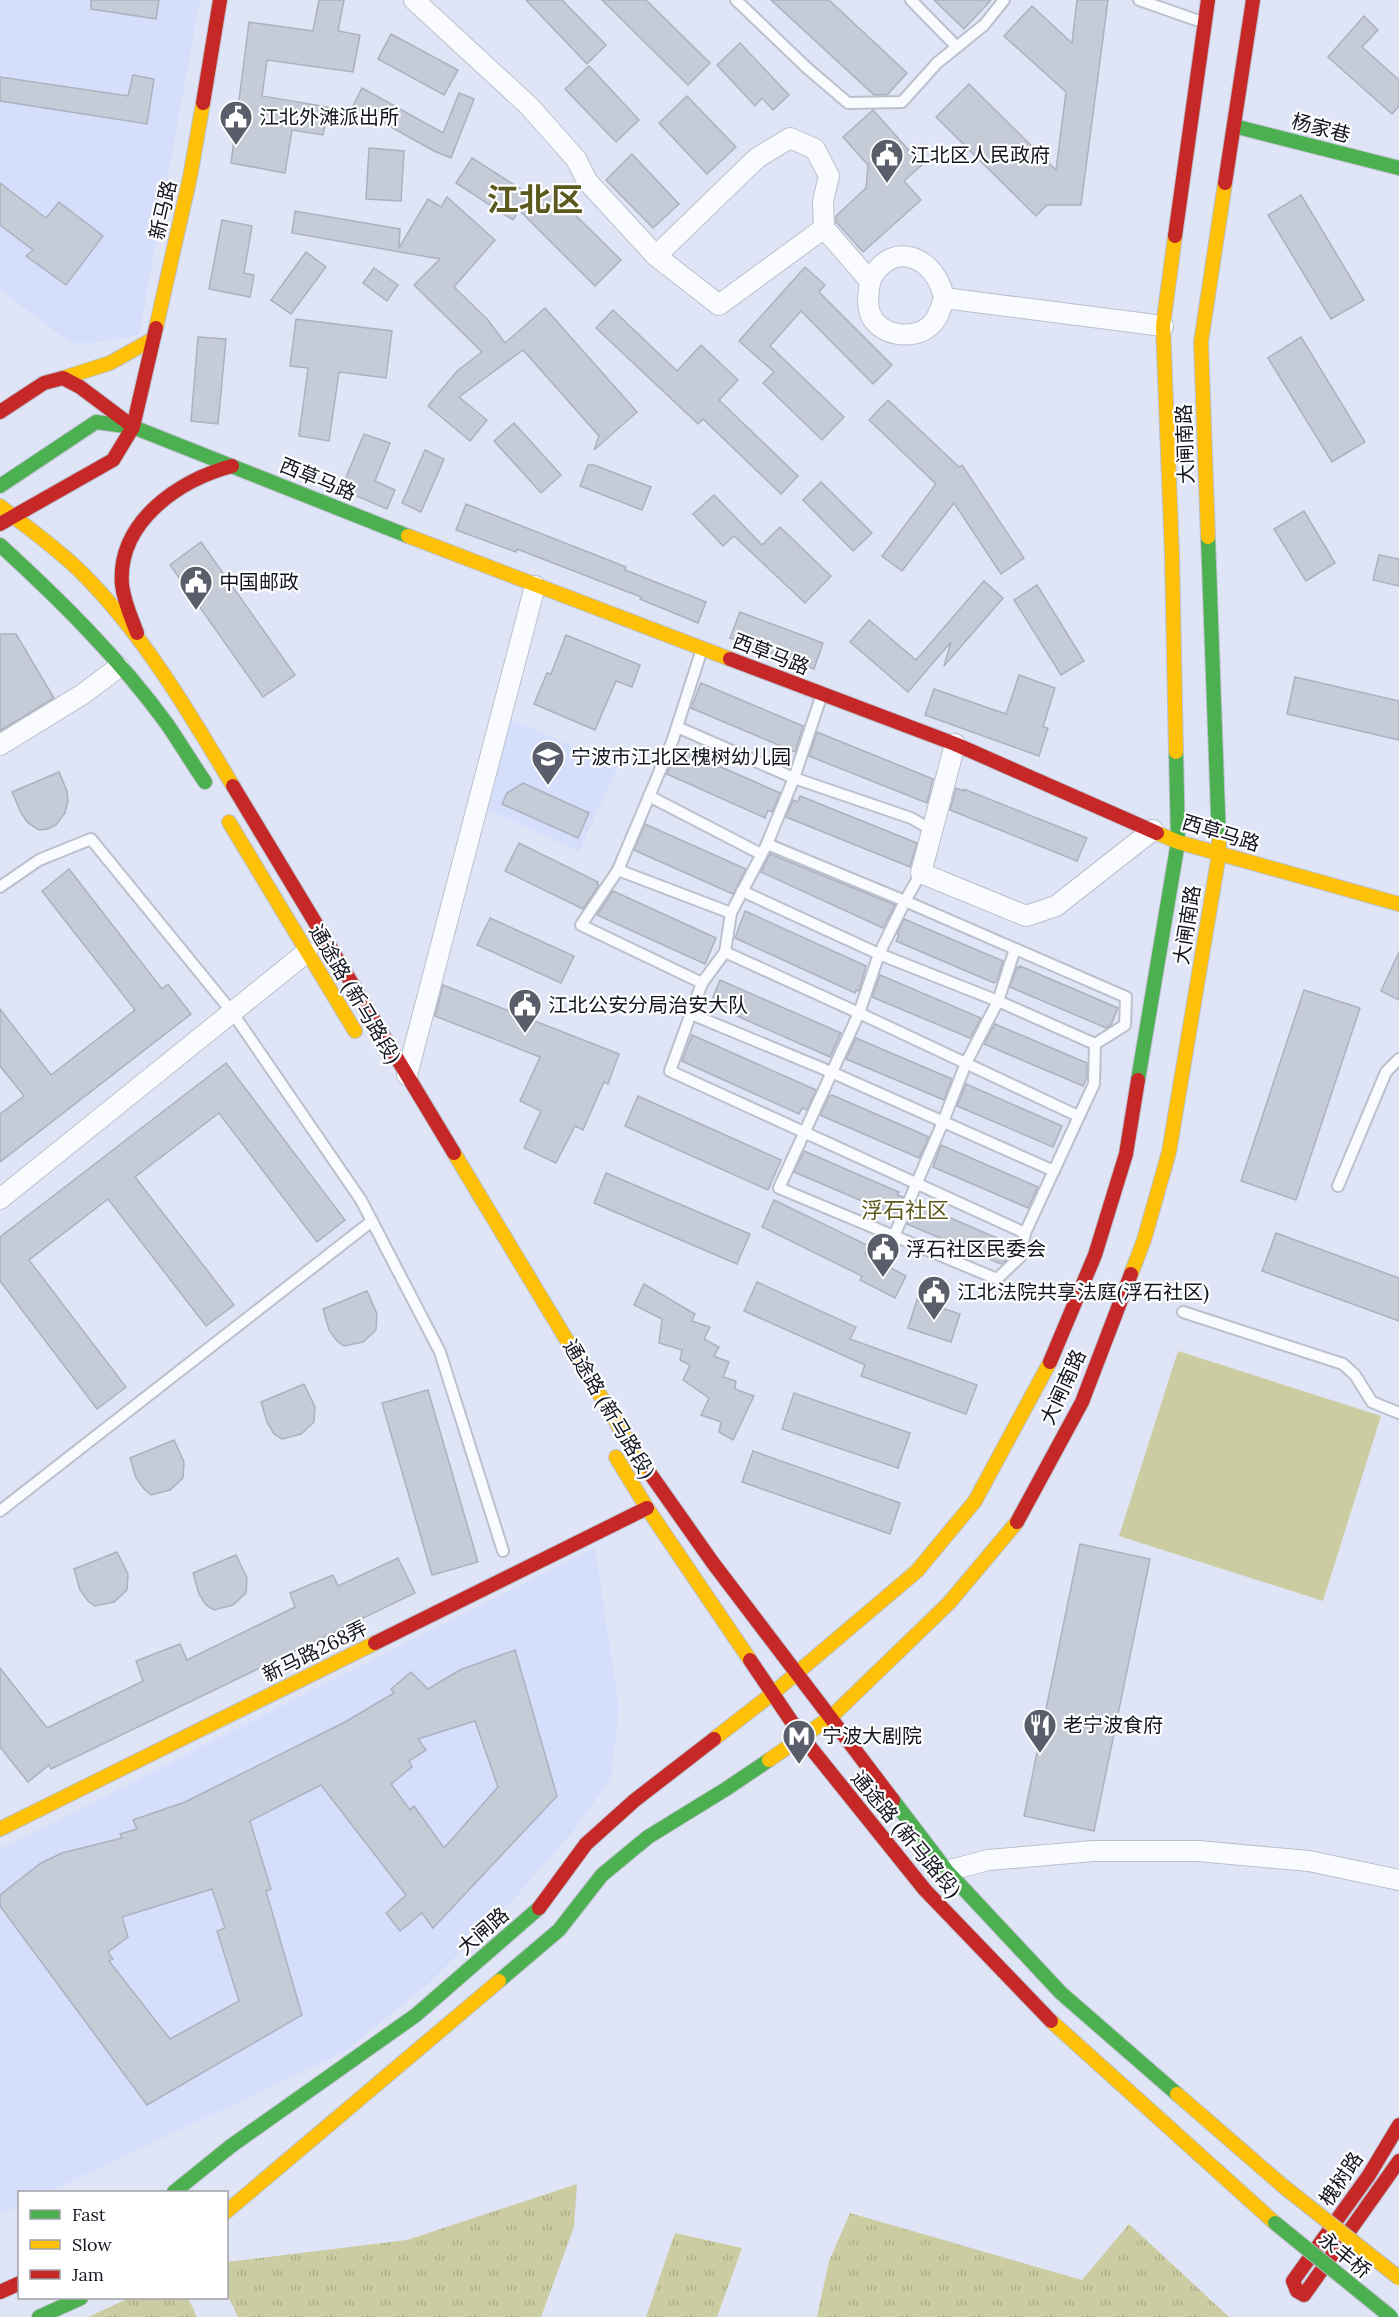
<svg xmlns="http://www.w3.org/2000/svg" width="1399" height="2317" viewBox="0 0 1399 2317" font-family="Lora,'Noto Sans SC',serif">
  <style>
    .built { fill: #d5dffb }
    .grass { fill: url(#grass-tufts) }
    .green { fill: #cbcca1 }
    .building { fill: #c6cbd8; stroke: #acb1be; stroke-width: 1.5; fill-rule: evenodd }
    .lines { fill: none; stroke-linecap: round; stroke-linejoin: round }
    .lane-casing { stroke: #bbc0cd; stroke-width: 14 }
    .street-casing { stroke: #bbc0cd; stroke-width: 22 }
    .fast-casing { stroke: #bbc0cd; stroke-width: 16 }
    .slow-casing { stroke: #bbc0cd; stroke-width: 16 }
    .jam-casing { stroke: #bbc0cd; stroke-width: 16 }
    .lane { stroke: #fafbfe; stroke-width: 10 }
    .street { stroke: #fafbfe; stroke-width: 20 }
    .fast { stroke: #4caf50; stroke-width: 14 }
    .slow { stroke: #ffc107; stroke-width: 14 }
    .jam { stroke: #c62828; stroke-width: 14 }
    .fast-bridge-casing { stroke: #b4b8c3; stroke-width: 16; stroke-linecap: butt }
    .slow-bridge-casing { stroke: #b4b8c3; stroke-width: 16; stroke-linecap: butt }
    .fast-bridge { stroke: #4caf50; stroke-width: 14 }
    .slow-bridge { stroke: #ffc107; stroke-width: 14 }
    .labels { text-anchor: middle; stroke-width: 4.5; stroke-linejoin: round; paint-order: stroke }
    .poi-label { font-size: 20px; fill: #12151f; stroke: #fff; text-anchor: start }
    .street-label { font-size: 20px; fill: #12151f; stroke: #fff }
    .quarter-label { font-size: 22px; fill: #5b5a1e; stroke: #fff }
    .town-label { font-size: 32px; font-weight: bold; fill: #5b5a1e; stroke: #fff }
  </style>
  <defs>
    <pattern id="grass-tufts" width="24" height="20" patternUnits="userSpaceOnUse" patternTransform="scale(1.5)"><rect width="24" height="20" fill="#cbcca1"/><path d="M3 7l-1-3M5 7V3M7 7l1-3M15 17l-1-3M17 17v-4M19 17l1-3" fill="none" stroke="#adae8a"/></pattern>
  </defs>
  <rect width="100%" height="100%" fill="#dfe5f6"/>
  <g class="built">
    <path d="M0,0H200L139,335L93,343H71L0,290Z"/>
    <path d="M510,719L618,766L579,852L481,806Z"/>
    <path d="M595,1547L619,1707L611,1779L573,1831L520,1892L428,1984L343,2053L48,2192H20L19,2206L0,2215V1849Z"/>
  </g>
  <g class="grass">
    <path d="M577,2184L574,2227L541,2317H238L227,2294V2262L407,2240Z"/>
    <path d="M850,2213L1082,2280L1129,2224L1229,2317H817L829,2261Z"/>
    <path d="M675,2233L742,2248L717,2317H646Z"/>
    <path d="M129,2298H188L197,2317H88Z"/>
  </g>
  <path class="green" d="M1178,1351L1381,1416L1323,1601L1119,1536Z"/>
  <g class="building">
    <path d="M91,0H159L156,19L91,9Z"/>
    <path d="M319,0H344L338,31L360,35L353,72L267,60L262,96L328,107L323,135L292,130L285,173L231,163L249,22L313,31Z"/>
    <path d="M526,0H562L606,45L587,64Z"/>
    <path d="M602,0H646L710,63L688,85Z"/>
    <path d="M771,0H829L907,73L887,95H874Z"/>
    <path d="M934,0H991L964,29Z"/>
    <path d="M1077,0H1108L1081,205H1047L1036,216L936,117L969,84L1056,170L1066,92L1004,36L1032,6L1072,43Z"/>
    <path d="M1364,16L1378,30L1362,47L1399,80V106L1392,114L1328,57Z"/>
    <path d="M391,34L458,70L444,95L378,59Z"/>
    <path d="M740,43L789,95L773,110L762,98L755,106L717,65Z"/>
    <path d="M589,66L639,120L616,142L565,89Z"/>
    <path d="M133,75L154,79L147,124L0,101V77L128,96Z"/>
    <path d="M362,88L443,133L459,93L474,99L451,158L434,151L353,106Z"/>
    <path d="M687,96L736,147L707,174L659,123Z"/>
    <path d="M873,110L922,165L904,181L921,200L863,252L836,222V216L866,188L868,165L843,137Z"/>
    <path d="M369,148L404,151L401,201L366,199Z"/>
    <path d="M632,154L679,204L653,228L606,180Z"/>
    <path d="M472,158L540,201L550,190L621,260L595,286L519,210L513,220L456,183Z"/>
    <path d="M0,183L46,218L59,202L103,236L66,285L26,256L33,250L0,225Z"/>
    <path d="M1301,195L1364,300L1331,319L1268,215Z"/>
    <path d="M447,197L495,240L454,287L488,320L505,343L545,308L637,412L594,450L599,436L523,350L459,397L487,420L470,441L428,406L457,371L482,352L414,285L440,259L292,233L295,211L400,229L399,248L428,199L441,207Z"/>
    <path d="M222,220L252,226L244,273L254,275L250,297L209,289Z"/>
    <path d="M306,252L326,267L291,314L271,300Z"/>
    <path d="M805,267L825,285L819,292L892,365L873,384L801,311L770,346L844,417L822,440L763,383L774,372L739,341Z"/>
    <path d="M374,268L398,285L387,301L363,283Z"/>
    <path d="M613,310L677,371L701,345L738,380L719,400L798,476L781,494L703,419L698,424L596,328Z"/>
    <path d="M296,319L392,331L386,378L339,372L329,441L299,436L308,368L290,366Z"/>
    <path d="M198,337L226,339L218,424L191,421Z"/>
    <path d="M1301,337L1365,442L1332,462L1268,358Z"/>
    <path d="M888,400L959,467L962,465L1024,558L1001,574L954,503L902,571L882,556L936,484L869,420Z"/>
    <path d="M514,423L561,475L541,493L494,441Z"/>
    <path d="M364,434L390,443L375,481L395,490L387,509L341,489Z"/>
    <path d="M425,450L444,459L421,512L402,503Z"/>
    <path d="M588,465H594L651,487L642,510L580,486Z"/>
    <path d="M821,482L872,533L853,551L803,500Z"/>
    <path d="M714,495L762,545L780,527L831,576L805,603L734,536L723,546L693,514Z"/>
    <path d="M466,504L626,567L625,570L706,602L698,623L640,599L641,597L517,549L516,552L456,530Z"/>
    <path d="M1304,511L1335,563L1306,581L1274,529Z"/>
    <path d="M201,542L295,675L263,697L170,565Z"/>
    <path d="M1379,555L1399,559V586L1373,580Z"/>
    <path d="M984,581L1003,598L944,666L951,642L908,692L850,642L869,620L916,660Z"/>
    <path d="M1037,585L1084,661L1061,675L1014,600Z"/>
    <path d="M740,612L823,643L814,669L730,638Z"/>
    <path d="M0,634H16L54,698L0,731Z"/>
    <path d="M566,635L640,665L632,687L616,681L595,730L534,704L547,673L551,674Z"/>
    <path d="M1019,675L1055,688L1043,727L1048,728L1039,756L925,715L934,689L1006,714Z"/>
    <path d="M1295,677L1399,701V740L1287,714Z"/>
    <path d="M701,683L803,726L795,752L691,708Z"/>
    <path d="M817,732L933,779L927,803L809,756Z"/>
    <path d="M678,748L780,793L772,812L768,810L765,818L667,774Z"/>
    <path d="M59,772L67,791L68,801L65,813L56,825L48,829L39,830L28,823L21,813L12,792Z"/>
    <path d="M523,783L589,813L578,838L502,804L507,793Z"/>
    <path d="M956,788L964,791V789L1087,838L1077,861L950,810Z"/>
    <path d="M800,796L917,843L910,867L786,817L793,800L798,802Z"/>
    <path d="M645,824L746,869L733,894L634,850Z"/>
    <path d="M519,843L598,882L597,884L599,885L583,909L505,871Z"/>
    <path d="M770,854L895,905L883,928L761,872Z"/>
    <path d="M69,869L162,989L168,984L191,1014L0,1162V1114L24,1096L0,1066V1009L51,1075L135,1010L42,891Z"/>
    <path d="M613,891L716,938L705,964L597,915Z"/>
    <path d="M745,911L866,966L859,991L856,990L855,993L735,938Z"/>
    <path d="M490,918L574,956L561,983L477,945Z"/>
    <path d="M904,919L1003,961L997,981L994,983L896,941L899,935L897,934Z"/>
    <path d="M1399,952V1000L1381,991Z"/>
    <path d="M1020,966L1118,1008L1111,1025L1106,1028L1010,987L1017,967L1020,968Z"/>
    <path d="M880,975L981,1018L970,1038L872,997Z"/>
    <path d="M720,980L841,1033L830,1057L710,1004Z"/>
    <path d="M443,985L619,1054L608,1084L604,1082L583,1130L575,1126L556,1163L524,1148L541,1111L520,1101L540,1057L435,1016Z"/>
    <path d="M1304,990L1360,1008L1296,1200L1241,1181Z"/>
    <path d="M995,1024L1087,1063V1077L1083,1086L984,1044Z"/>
    <path d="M692,1035L816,1090L807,1110L802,1108L799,1114L682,1061Z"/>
    <path d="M856,1038L952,1079L944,1100L846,1059Z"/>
    <path d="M226,1063L345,1220L317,1242L219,1113L135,1177L234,1305L206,1326L108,1199L29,1260L126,1387L97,1409L0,1281V1237Z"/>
    <path d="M966,1084L1062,1126L1053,1147L957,1106Z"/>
    <path d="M832,1095L929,1137L919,1158L820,1115L829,1096Z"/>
    <path d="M638,1096L781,1160L768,1190L625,1126Z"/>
    <path d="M941,1145L1038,1187L1028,1208L933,1167Z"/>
    <path d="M804,1151L899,1192L897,1195L903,1197L895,1215L794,1172Z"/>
    <path d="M606,1173L750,1234L737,1264L594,1203Z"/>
    <path d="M774,1200L869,1246L865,1254L906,1276L895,1298L860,1280L862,1276L762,1227Z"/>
    <path d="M916,1203L1013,1245L1008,1259L1001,1264L907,1224Z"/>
    <path d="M1276,1233L1399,1278V1321L1262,1271Z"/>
    <path d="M757,1282L856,1327L850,1339L977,1385L966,1414L861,1376L865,1365L744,1311Z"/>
    <path d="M644,1284L695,1314L692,1321L710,1327L704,1339L719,1347L714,1356L729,1362L723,1377L736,1381L735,1389L754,1396L733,1440L719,1432L721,1422L701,1415L709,1398L683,1380L690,1365L680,1360L682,1350L659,1343L662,1319L634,1305Z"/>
    <path d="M367,1291L377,1314L376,1330L363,1342L344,1346L337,1341L329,1330L323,1309Z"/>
    <path d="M917,1300L960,1314L951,1342L908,1328Z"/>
    <path d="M304,1384L315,1407L314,1422L301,1434L282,1439L274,1434L267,1422L261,1402Z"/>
    <path d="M428,1390L478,1562L432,1575L382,1403Z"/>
    <path d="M794,1393L910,1433L898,1468L782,1429Z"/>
    <path d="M174,1440L184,1462L183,1478L170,1490L151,1495L144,1489L136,1478L130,1458Z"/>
    <path d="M753,1451L900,1503L890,1534L742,1482Z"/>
    <path d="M1080,1544L1150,1559L1094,1831L1024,1816Z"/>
    <path d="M117,1552L128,1574L127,1590L114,1602L95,1606L88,1601L80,1590L74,1569Z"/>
    <path d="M236,1555L247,1578L246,1593L233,1605L214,1610L206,1605L199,1594L193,1573Z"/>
    <path d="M398,1558L415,1593L51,1769L49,1765L28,1782L0,1747V1668L47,1728L143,1681L136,1661L180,1644L187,1660L295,1607L290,1593L333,1575L338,1586Z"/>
    <path d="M515,1650L557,1796L433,1928L422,1913L400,1931L386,1913L406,1895L321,1785L250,1821L271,1889L266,1891L302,2015L147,2105L0,1906V1895L41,1863L62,1853L122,1838L120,1834L137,1829L133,1820L185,1802L345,1722L394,1693L391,1689L411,1672L428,1689L460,1670ZM475,1721L498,1787L444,1848L414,1806L410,1810L391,1784L412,1767L409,1761L426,1750L418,1739ZM212,1889L225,1928L217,1931L239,2001L170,2039L109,1961L113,1959L108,1952L128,1937L122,1917Z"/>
  </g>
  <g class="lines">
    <defs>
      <g id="lane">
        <path d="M736,0L807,68L848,103L902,102L937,63L984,25L1004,0"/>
        <path d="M911,0L957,47"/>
        <path d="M1139,0L1202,22"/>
        <path d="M702,649L672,742L618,870L581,925L702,983L670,1071L1025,1233"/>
        <path d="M822,694L794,778L911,818L932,830"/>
        <path d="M677,727L794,778L767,844L731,913L725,952L702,983"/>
        <path d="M649,796L761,854"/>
        <path d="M767,844L905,901L921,873"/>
        <path d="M618,870L731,913"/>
        <path d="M0,887L39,860L91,839L232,1012L361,1200L440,1352L503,1551"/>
        <path d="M742,891L879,954L998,1001L1095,1044"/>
        <path d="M905,901L1126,997L1125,1025L1095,1044L1094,1084L1025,1233L1020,1257L997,1279L779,1188L859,1013L879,954Z"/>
        <path d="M725,952L859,1013L1078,1116"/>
        <path d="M691,1014L831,1072L1054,1171"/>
        <path d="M1338,1186L1386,1072L1399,1059"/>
        <path d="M894,1236L943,1122L966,1063L998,1001L1015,949"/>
        <path d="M1183,1312L1343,1364L1355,1375L1372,1402L1399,1413"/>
        <path d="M0,1511L372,1221"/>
      </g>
      <g id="street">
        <path d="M414,0L529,106L576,159L587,181L656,256L719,305L824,228L870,281C869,292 866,302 870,313C878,336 913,341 930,326C938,319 941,308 944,298L1163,326"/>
        <path d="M656,256L757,158L790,138L815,149L829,176L823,201L824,228"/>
        <path d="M870,281C891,238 936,256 944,298"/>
        <path d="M955,744L921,873L1026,916L1056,906L1153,830"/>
        <path d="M0,745L83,694L119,667"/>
        <path d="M407,1075L535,586"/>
        <path d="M0,1199L307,952"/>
        <path d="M947,1871L988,1860L1093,1851H1198L1309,1861L1399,1880"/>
      </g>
      <g id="fast">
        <path d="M1234,126L1399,168"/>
        <path d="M0,486L96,422L133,427L408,536"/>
        <path d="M1208,537L1219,841"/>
        <path d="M0,545C60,600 119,658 167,724C180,743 192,763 205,782"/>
        <path d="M1138,1080L1178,842L1176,752"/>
        <path d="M893,1800L947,1871L1061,1993L1177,2094"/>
        <path d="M499,1981L559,1930L602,1875L648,1837L726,1789L769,1760"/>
        <path d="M174,2192L231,2146L416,2015L539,1908"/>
        <path d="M39,2317L81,2298"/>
      </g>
      <g id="slow">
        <path d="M1175,236L1163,326L1172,555L1176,752"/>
        <path d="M156,328L190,177L203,103"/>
        <path d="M63,378L110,363L153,339"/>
        <path d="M0,506C28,528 57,548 82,573C143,634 189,712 233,786"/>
        <path d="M408,536L730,659"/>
        <path d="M1208,537L1201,342L1225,183"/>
        <path d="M229,822L355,1031"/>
        <path d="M1157,833L1178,842L1399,904"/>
        <path d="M454,1153L627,1440L651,1475"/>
        <path d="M1131,1274L1144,1240L1169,1152L1219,854V841"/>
        <path d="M616,1457L647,1508L750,1660"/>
        <path d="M714,1739L772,1694L917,1571L975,1501L1050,1362"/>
        <path d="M769,1760L831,1717L949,1603L1017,1522"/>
        <path d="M0,1829L375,1643"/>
        <path d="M1051,2021L1275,2223"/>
        <path d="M1177,2094L1283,2186"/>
        <path d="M226,2212L499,1981"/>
      </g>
      <g id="jam">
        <path d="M203,103L220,0"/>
        <path d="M1225,183L1253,0"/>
        <path d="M1175,236L1208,0"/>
        <path d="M0,412L44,383L63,378L80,387L132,426"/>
        <path d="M0,524L113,460L133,427L156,328"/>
        <path d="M137,633C131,617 124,602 122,585C117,522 179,480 232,466"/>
        <path d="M730,659L955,744L1157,833"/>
        <path d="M233,786L454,1153"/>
        <path d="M1050,1362L1095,1255L1126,1154L1138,1080"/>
        <path d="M651,1475L713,1563L893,1800"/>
        <path d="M1017,1522L1082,1402L1131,1274"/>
        <path d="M375,1643L647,1508"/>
        <path d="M750,1660L802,1737L925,1890L1051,2021"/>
        <path d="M539,1908L586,1844L635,1800L714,1739"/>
        <path d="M1399,2125L1369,2175L1293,2281L1297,2291L1304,2295L1399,2161"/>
        <path d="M0,2292L20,2283"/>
      </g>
    </defs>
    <use href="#lane" class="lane-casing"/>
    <use href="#street" class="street-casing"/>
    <use href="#fast" class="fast-casing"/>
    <use href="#slow" class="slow-casing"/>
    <use href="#jam" class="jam-casing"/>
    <use href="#lane" class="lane"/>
    <use href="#street" class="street"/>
    <use href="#fast" class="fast"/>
    <use href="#slow" class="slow"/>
    <use href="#jam" class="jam"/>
    <defs>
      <path id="fast-bridge" d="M1275,2223L1391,2317"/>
      <path id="slow-bridge" d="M1283,2186L1399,2278"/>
    </defs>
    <use href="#fast-bridge" class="fast-bridge-casing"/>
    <use href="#slow-bridge" class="slow-bridge-casing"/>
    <use href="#fast-bridge" class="fast-bridge"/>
    <use href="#slow-bridge" class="slow-bridge"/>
  </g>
  <defs>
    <symbol id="civic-pin" viewBox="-11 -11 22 30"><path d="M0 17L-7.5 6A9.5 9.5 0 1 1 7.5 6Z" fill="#5a5e6a" stroke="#fff"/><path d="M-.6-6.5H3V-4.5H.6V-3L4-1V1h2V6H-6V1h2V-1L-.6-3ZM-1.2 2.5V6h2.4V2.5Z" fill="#fff"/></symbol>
    <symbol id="school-pin" viewBox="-11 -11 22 30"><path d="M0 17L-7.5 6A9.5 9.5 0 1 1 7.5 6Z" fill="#5a5e6a" stroke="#fff"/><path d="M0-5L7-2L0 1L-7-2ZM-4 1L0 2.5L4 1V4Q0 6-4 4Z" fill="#fff"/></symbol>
    <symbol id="restaurant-pin" viewBox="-11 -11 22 30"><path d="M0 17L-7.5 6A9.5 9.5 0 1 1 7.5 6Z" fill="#5a5e6a" stroke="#fff"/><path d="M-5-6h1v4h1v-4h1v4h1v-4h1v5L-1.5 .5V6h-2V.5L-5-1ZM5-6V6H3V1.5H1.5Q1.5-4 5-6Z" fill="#fff"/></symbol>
    <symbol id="metro-pin" viewBox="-11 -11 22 30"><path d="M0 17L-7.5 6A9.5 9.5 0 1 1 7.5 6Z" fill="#5a5e6a" stroke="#fff"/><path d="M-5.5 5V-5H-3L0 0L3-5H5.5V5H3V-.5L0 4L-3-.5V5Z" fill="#fff"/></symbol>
  </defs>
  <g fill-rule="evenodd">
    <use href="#civic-pin" x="217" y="98" width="38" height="52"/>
    <use href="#civic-pin" x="868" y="136" width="38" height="52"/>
    <use href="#civic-pin" x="177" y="563" width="38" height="52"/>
    <use href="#school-pin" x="529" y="738" width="38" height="52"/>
    <use href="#civic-pin" x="506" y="986" width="38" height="52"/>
    <use href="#civic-pin" x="864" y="1230" width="38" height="52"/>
    <use href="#civic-pin" x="915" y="1273" width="38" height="52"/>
    <use href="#restaurant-pin" x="1021" y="1706" width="38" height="52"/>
    <use href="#metro-pin" x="780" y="1717" width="38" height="52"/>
  </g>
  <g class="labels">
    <g class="poi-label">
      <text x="259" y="124">江北外滩派出所</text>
      <text x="910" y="162">江北区人民政府</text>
      <text x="219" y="589">中国邮政</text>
      <text x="571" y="764">宁波市江北区槐树幼儿园</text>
      <text x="548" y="1012">江北公安分局治安大队</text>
      <text x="906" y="1256">浮石社区民委会</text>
      <text x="957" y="1299">江北法院共享法庭(浮石社区)</text>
      <text x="1063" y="1732">老宁波食府</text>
      <text x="822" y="1743">宁波大剧院</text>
    </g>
    <g class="street-label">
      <text transform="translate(1321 128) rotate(15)" y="7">杨家巷</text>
      <text transform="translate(163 210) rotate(-77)" y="7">新马路</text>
      <text transform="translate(1185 444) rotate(-92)" y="7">大闸南路</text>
      <text transform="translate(318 479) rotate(22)" y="7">西草马路</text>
      <text transform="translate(771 654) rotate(21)" y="7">西草马路</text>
      <text transform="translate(1221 833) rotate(17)" y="7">西草马路</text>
      <text transform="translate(1187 925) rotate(-81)" y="7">大闸南路</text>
      <text transform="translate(355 994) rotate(59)" y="7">通途路 (新马路段)</text>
      <text transform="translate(1063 1387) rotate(-65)" y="7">大闸南路</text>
      <text transform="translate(609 1409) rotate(59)" y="7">通途路 (新马路段)</text>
      <text transform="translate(315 1651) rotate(-26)" y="7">新马路268弄</text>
      <text transform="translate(906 1834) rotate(50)" y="7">通途路 (新马路段)</text>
      <text transform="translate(483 1931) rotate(-41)" y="7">大闸路</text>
      <text transform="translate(1341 2179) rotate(-56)" y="7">槐树路</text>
      <text transform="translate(1345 2255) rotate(39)" y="7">永丰桥</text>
    </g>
    <g class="quarter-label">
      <text x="905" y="1218">浮石社区</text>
    </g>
    <g class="town-label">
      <text x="535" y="211">江北区</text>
    </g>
  </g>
  <rect x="18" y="2191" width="210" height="108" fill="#ffffff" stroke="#a0a1a5" stroke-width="1.5"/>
  <rect x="30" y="2210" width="30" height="9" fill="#4caf50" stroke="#a0a1a5" stroke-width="1.5"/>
  <text x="72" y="2221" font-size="18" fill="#12151f">Fast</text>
  <rect x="30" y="2240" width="30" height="9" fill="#ffc107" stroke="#a0a1a5" stroke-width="1.5"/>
  <text x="72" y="2251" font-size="18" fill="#12151f">Slow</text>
  <rect x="30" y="2270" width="30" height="9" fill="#c62828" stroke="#a0a1a5" stroke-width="1.5"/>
  <text x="72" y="2281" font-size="18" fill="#12151f">Jam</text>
</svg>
